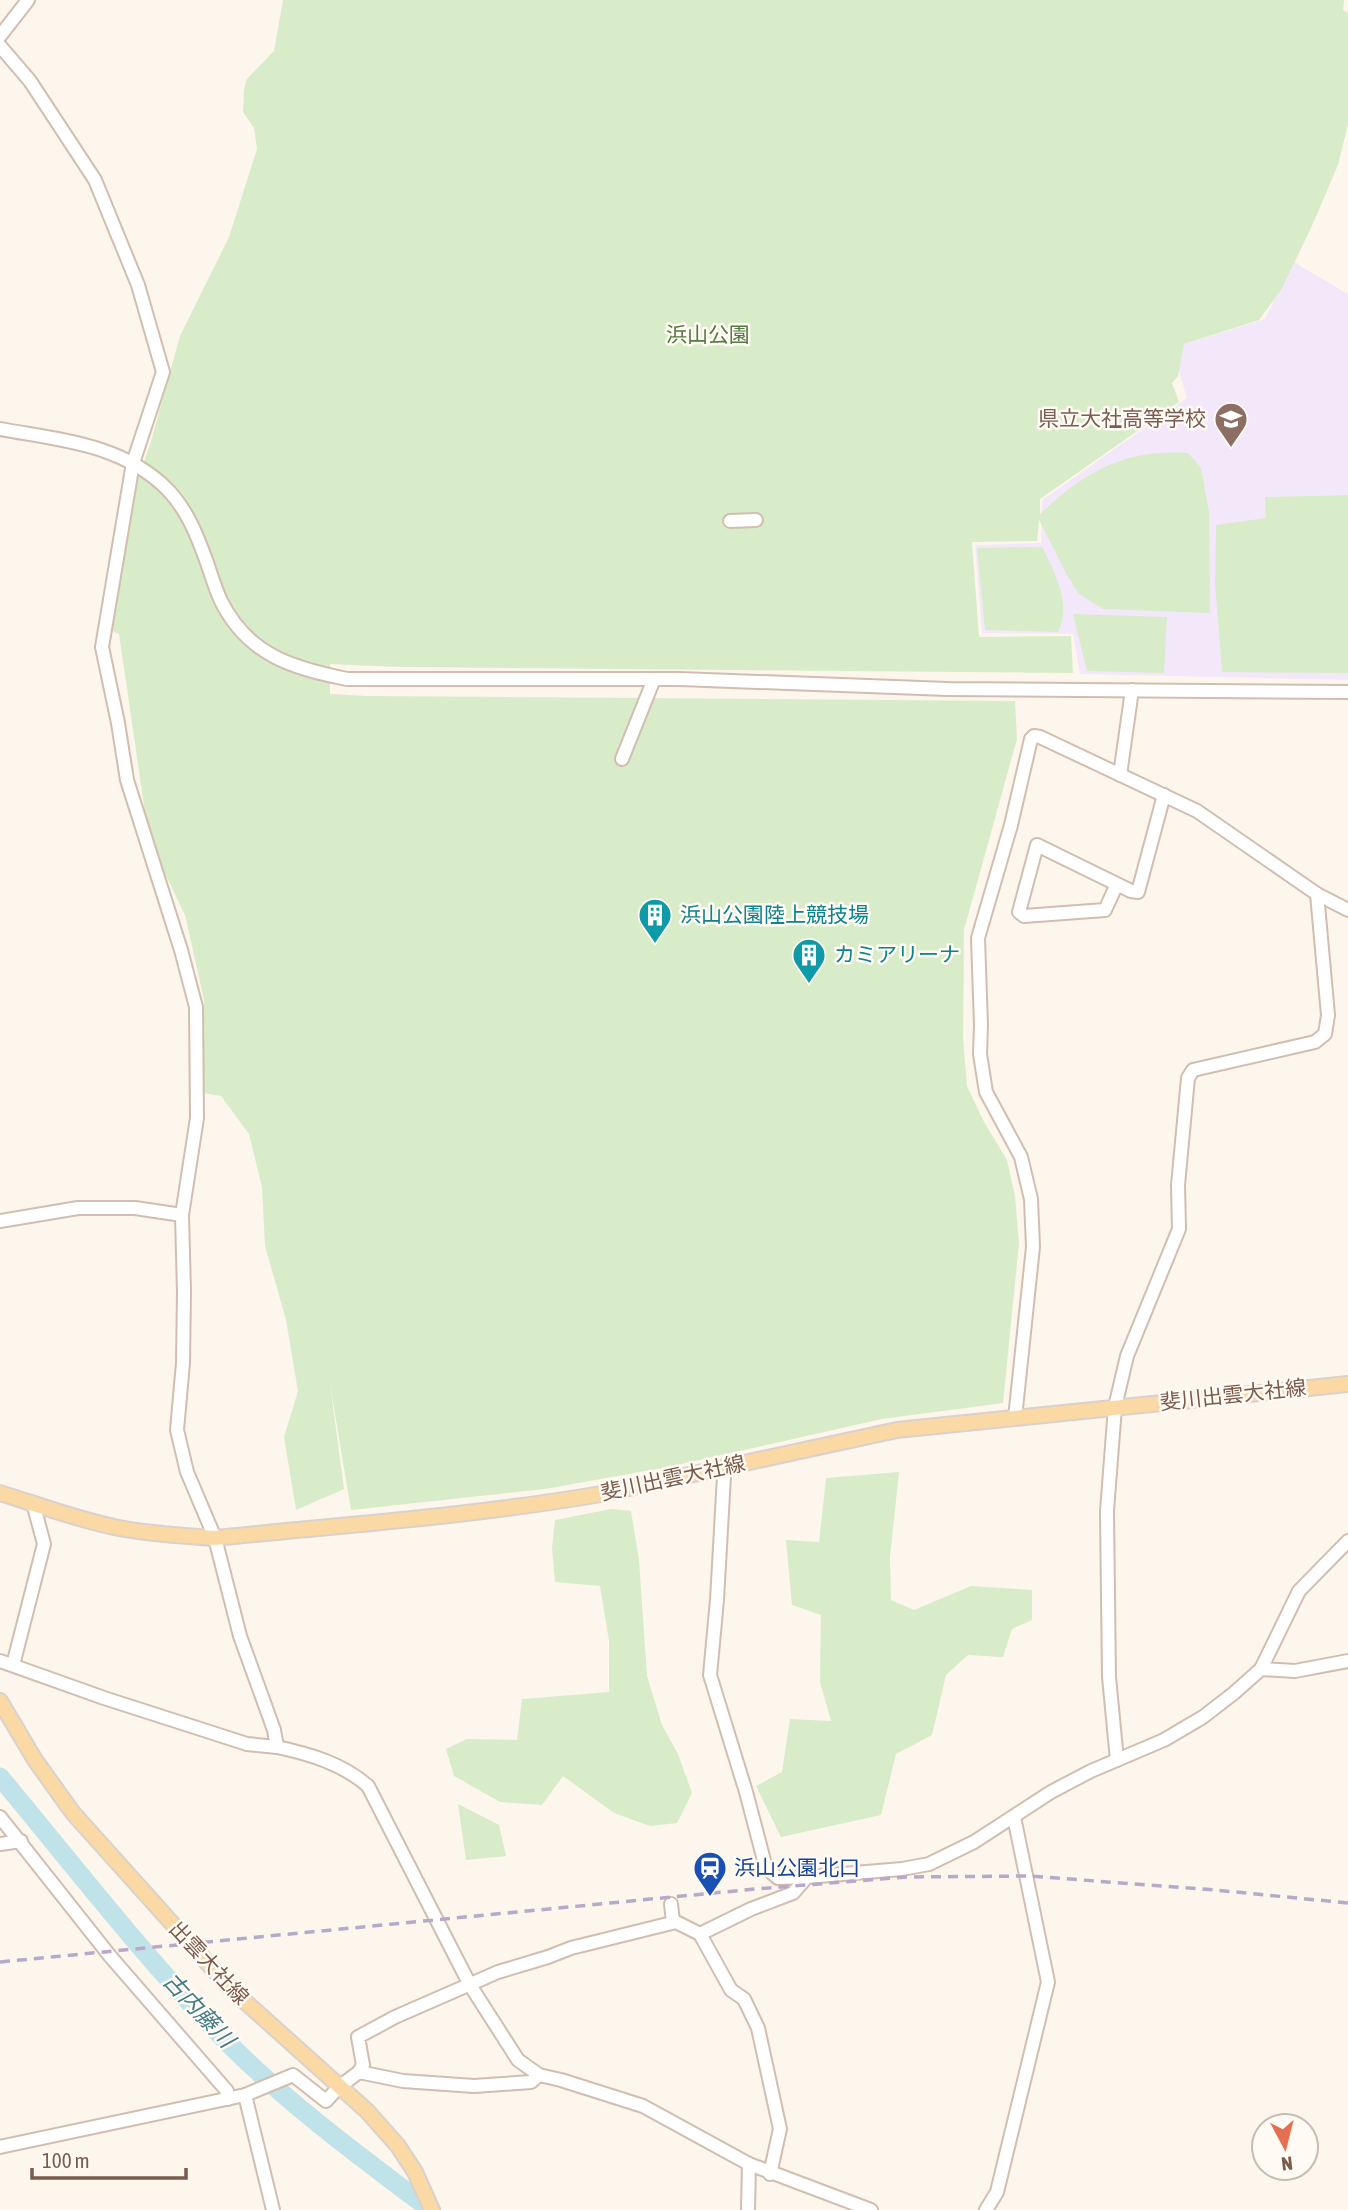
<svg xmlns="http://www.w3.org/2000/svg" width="1348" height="2210" viewBox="0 0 1348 2210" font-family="'Asap Condensed','Noto Sans JP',sans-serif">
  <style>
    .education { fill: #f3e8fa }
    .green { fill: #d8ecc9 }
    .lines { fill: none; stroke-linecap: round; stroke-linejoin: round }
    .river { stroke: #bfe3e8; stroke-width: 19 }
    .minor-casing { stroke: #d1beb0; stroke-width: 16 }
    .major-casing { stroke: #dad1cd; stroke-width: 18 }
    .minor { stroke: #fff; stroke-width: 12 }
    .major { stroke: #fbd9a5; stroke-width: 14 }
    .rail { stroke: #b9a8c9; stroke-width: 3.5; stroke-dasharray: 10 7; stroke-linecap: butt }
    .labels { text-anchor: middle; stroke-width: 5; stroke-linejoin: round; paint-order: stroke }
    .park-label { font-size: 21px; fill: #537a41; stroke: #fffaf3 }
    .education-label { font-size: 21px; fill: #785e54; stroke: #fffaf3; text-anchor: end }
    .culture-label { font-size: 21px; fill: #0d838f; stroke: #fffaf3; text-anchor: start }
    .street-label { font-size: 21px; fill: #7a5c4d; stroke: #fffaf3 }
    .transit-label { font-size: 21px; fill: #164399; stroke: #fffaf3; text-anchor: start }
    .water-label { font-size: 23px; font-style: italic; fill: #437c86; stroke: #fffaf3 }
  </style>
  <rect width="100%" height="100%" fill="#fdf6ec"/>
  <path class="education" d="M1292,261L1348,294V680L1080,674L1073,634L982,633L975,545L1041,543L1042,500L1187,398L1172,348L1265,319Z"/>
  <g class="green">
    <path d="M283,0H1344L1343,10L1348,13V124L1338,165L1311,228L1281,290L1259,320L1184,344L1178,376L1172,383L1179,402L1040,499V514C1086,471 1124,449 1188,453L1201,468L1209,512L1210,613L1103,609L1079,594L1067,575L1039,520L1037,541L972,542L979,637L1071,636L1073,673L400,667L330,664V694L366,696L1015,701L1017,739L964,930L963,1038L967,1086L983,1120L1007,1160L1015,1196L1019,1243L1003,1403L882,1419L668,1467L545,1489L351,1510L330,1384L344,1489L296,1510L284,1437L298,1391L286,1320L265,1246L262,1187L249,1134L221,1096L203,1093L204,1000L185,915L158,859L159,855L148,833L119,634L112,631L136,482L150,445L180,336L229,237L257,149L254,128L243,112L244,89L247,79L274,51Z"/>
    <path d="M1348,495V673L1222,672L1215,583L1216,525L1266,518L1265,497Z"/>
    <path d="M1042,547C1055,573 1072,604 1058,632L985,630L977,548Z"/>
    <path d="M1073,614L1167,617L1164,673L1087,671Z"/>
    <path d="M899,1472L890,1557L891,1600L914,1610L971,1586L1032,1590V1620L1012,1629L1003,1657L968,1655L946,1675L932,1735L896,1754L881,1815L781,1837L756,1786L782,1772L790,1719L831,1721L820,1682L821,1615L792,1605L786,1540L819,1542L826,1478Z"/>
    <path d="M611,1509L631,1511L639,1560L647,1676L662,1725L678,1754L692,1793L677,1823L650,1826L614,1813L563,1776L542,1805L500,1802L454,1776L446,1749L467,1739L517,1740L522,1699L609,1692V1641L600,1586L555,1582L552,1548L555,1520Z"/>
    <path d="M458,1804L499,1825L506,1856L466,1860Z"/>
  </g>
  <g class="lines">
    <path class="river" d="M0,1777C75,1867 147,1961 229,2044C291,2106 362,2158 431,2210"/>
    <defs>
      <g id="minor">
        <path d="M0,36L28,0"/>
        <path d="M0,46L30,81L95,180L138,285L163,372L133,463L102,647L118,723L127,780L181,950L196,1007L197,1118L182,1215L184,1292L183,1363L177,1430L187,1472L215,1538L240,1636L274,1730L277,1747C310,1754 343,1764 368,1786L470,1985L518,2060L539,2075L561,2080L643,2106L749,2164L871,2210"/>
        <path d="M0,429C60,440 123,444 168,490C187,510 197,535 206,560C211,574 215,588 221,601C248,655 292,668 347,679H680L947,689L1348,692"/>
        <path d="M730,521L756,520"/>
        <path d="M622,759L654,679"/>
        <path d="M1120,775L1132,690"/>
        <path d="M1117,884L1105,910L1024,916L1019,912L1037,845L1131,891L1138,892L1164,795"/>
        <path d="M0,1221L78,1208H135L182,1215"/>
        <path d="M1015,1418L1033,1247L1031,1199L1021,1157L986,1092L980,1054L981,1025L978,938L1011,825L1031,739L1034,736L1040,737L1197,811L1317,894L1348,910"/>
        <path d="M722,1467L724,1476L717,1600L710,1675L746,1792L766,1868L778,1878L807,1877"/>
        <path d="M0,1661L104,1698L247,1744L277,1747"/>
        <path d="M13,1665L44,1544L33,1503"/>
        <path d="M1261,1669L1299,1591L1348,1541"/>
        <path d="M1117,1760L1109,1677L1107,1511L1115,1407L1127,1356L1179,1229L1178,1185L1188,1078L1193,1070L1315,1042L1325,1034L1328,1015L1317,894"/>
        <path d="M0,1817L110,1956L227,2091L228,2099"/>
        <path d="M0,1844L21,1841"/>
        <path d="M671,1904L673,1922"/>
        <path d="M700,1934L731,1990L744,1999L758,2028L780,2129L770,2174"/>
        <path d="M359,2072L363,2065L358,2037L395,2017L498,1972L548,1957L571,1948L676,1922L700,1934L751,1909L793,1893L807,1877L902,1869L929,1864L974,1842L1051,1792L1091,1771L1164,1740L1203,1717L1234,1693L1261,1669L1295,1671L1348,1661"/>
        <path d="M245,2095L273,2210"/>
        <path d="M0,2147L245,2095L293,2075L326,2101L339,2087L359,2072L403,2081L474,2086L531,2082L539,2075"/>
        <path d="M748,2210L749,2164"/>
        <path d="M986,2210L997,2192L1048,1982L1014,1817"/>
      </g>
      <g id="major">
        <path d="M0,1493C39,1505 78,1520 119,1528C151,1534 182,1536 215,1538C344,1525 473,1516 601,1494L897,1430L1348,1384"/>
        <path d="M0,1701L35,1760L73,1813L230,1988L367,2111L398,2146L415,2172L432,2210"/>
      </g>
    </defs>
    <use href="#minor" class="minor-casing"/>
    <use href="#major" class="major-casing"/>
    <use href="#minor" class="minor"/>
    <use href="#major" class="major"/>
    <path class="rail" d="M0,1962L755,1889L906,1877L1029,1876L1215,1890L1348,1903"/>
  </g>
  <defs>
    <symbol id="school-pin" viewBox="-11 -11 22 30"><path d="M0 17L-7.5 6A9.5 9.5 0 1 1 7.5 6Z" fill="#8d6e63" stroke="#fffaf3"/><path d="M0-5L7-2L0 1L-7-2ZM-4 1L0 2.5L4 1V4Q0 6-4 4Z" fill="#fff"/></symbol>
    <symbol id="building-pin" viewBox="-11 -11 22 30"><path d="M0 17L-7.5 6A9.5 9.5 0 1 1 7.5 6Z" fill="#0f9aa8" stroke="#fffaf3"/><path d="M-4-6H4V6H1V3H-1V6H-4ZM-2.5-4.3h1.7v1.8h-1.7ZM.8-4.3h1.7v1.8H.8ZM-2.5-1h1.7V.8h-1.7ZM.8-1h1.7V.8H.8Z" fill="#fff"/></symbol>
    <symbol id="station-pin" viewBox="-11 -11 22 30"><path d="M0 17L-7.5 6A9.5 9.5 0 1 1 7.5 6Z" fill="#1a4fb4" stroke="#fffaf3"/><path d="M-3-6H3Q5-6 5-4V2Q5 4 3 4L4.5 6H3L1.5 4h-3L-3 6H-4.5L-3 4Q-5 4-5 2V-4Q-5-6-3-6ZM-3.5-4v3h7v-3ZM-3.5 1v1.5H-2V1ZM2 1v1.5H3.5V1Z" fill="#fff"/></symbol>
  </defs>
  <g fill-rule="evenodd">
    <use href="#school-pin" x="1212" y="400" width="38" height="52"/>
    <use href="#building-pin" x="636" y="896" width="38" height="52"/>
    <use href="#building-pin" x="790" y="936" width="38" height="52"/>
    <use href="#station-pin" x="691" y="1849" width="38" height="52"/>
  </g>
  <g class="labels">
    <g class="park-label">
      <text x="708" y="342">浜山公園</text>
    </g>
    <g class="education-label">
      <text x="1206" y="426">県立大社高等学校</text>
    </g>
    <g class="culture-label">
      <text x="680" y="922">浜山公園陸上競技場</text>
      <text x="834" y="962">カミアリーナ</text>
    </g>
    <g class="street-label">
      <text transform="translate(1233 1395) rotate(-6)" y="7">斐川出雲大社線</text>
      <text transform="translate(673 1478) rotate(-12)" y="7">斐川出雲大社線</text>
      <text transform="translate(209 1963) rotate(47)" y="7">出雲大社線</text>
    </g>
    <g class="transit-label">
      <text x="734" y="1875">浜山公園北口</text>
    </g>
    <g class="water-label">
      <text transform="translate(199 2010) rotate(47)" y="8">古内藤川</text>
    </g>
  </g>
  <g transform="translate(1285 2147) rotate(173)"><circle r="33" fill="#fffaf3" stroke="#cabbb1" stroke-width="2"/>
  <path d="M0-5L12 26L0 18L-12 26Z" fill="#e76f51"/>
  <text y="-10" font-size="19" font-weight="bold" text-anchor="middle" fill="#7a5c4d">N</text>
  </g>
  <path d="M32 2168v10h154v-10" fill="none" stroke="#7a5c4d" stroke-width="3.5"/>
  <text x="42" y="2168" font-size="21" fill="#7a5c4d" stroke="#fffaf3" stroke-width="5" paint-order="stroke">100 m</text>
</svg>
